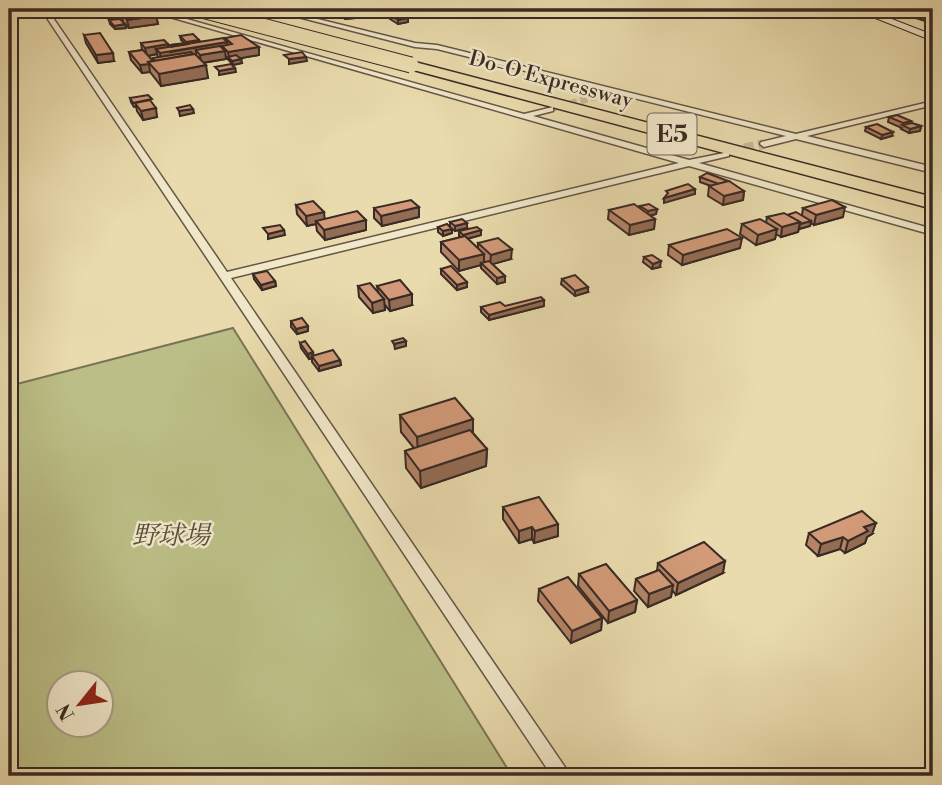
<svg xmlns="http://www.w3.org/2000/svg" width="942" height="785" viewBox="0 0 942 785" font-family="'Libre Bodoni','Noto Serif JP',serif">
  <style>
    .green { fill: #bbbe86; stroke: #7a7455; stroke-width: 2; fill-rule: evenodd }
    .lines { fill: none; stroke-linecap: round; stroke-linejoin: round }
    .street-tunnel-far1 { stroke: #c6b892; stroke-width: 7; stroke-dasharray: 7 3.5; stroke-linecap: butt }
    .street-tunnel { stroke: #c6b892; stroke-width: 10; stroke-dasharray: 10 4.5; stroke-linecap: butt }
    .street-casing { stroke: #645646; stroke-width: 3 }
    .secondary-casing { stroke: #382a24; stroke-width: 2 }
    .highway-casing { stroke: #382a24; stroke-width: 3 }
    .street { fill: #f1e8ca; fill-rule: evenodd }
    .secondary { fill: #f1e8ca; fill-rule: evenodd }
    .highway { fill: #e9dbad; fill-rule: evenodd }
    .highway-bridge-casing { stroke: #382a24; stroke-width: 17; stroke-linecap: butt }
    .highway-bridge { stroke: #e9dbad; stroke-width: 15 }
    .wall { fill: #b58467; stroke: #382a24; stroke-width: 2; fill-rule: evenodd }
    .shaded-wall { fill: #936c54; stroke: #382a24; stroke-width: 2 }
    .building { fill: #d29a78; stroke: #382a24; stroke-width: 2 }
    .labels { text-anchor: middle; stroke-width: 5; stroke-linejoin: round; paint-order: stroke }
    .far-street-label { font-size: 21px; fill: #382a24; stroke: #f1e8ca }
    .shield { fill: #f1e8ca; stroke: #706356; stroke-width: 2 }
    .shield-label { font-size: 24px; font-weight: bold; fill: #382a24 }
    .park-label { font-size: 26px; font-style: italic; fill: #594f3c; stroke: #f1e8ca }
  </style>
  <rect width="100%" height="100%" fill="#e9dbad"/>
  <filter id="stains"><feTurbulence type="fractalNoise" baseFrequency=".00286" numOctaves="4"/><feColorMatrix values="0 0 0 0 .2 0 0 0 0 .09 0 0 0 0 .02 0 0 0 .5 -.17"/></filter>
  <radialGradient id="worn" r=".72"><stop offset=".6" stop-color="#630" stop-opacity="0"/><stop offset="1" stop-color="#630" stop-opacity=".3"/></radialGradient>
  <path class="green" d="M233,328L512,776H9V386ZM60,684H102V726H60Z"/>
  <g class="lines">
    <path class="street-tunnel-far1" d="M550,109L595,97"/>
    <path class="street-tunnel" d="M730,152L764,144"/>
    <defs>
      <g id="street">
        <path d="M41,9H47L227,272L679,163L142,9H151L524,114L553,107V111L533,116L689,160L729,152V156L699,163L933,229V235L689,166L231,278L571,776H552Z"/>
        <path d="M267,9H277L415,43L437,45L796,134L933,101V105L807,136L933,167V173L796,139L764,147L760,144L761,142L786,136L437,49L415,47Z"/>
      </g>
      <path id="secondary" d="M853,9H866L933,35V41Z"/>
      <path id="highway" d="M411,61L933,197V209L406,68L404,65L406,62Z"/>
    </defs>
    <use href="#street" class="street-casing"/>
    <use href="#secondary" class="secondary-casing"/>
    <use href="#highway" class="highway-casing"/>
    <use href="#street" class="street"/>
    <use href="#secondary" class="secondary"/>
    <use href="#highway" class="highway"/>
    <defs>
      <path id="highway-bridge" d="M198,9L411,65"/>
    </defs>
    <use href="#highway-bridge" class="highway-bridge-casing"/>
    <use href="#highway-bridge" class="highway-bridge"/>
  </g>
  <g class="wall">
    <path d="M100,9H132V12L105,16L101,12Z"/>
    <path d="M933,9V23H931L916,18L918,10Z"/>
    <path d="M338,11L355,18L345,19L339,15Z"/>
    <path d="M122,14L156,16L158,24L129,28L125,24L126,28L115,29L110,24L109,20L123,22Z"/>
    <path d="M390,15L408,18V22L398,24L390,19Z"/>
    <path d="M84,35L114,61L98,63L86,43Z"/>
    <path d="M180,36L199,40V42L225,41V38L259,47V55L240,58L242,63L233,65L225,56L226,59L203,63L208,78L161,86L150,72L142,73L131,60L129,52L142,50L141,43L170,47V45L184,43L181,40ZM157,54L158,58H153V61L148,56Z"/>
    <path d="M130,98L152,104L157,117L143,120L137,111L136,106L134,107L131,102Z"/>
    <path d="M889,117L911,121L910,123L921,126L920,131L909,133L901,129L902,128L888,122Z"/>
    <path d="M866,127L892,136L881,139L865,131Z"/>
    <path d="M700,177L744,191L743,200L723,205L708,196L709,186H711L700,182Z"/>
    <path d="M296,205L324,219L366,220V230L325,240L317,231L316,224L307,226L297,214Z"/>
    <path d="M640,206L657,209L656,214L650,216L655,219L654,229L629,235L608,219L609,210L640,208Z"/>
    <path d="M374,208L419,217L382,226L374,218Z"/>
    <path d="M803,208L843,217L814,225L811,223L810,226L799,229L798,232L781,237L776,234L775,239L756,245L740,234L742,224L766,223L767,217L787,215H802Z"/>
    <path d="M450,222L467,228L455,231L452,229V233L443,236L438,232V227H450Z"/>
    <path d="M459,231L481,235L467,239L478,248V243L511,259L492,264L505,276V282L497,284L481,268V265L459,271L441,252V242L461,237L459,236Z"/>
    <path d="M669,245L740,248L682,265L668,255Z"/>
    <path d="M644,257L660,267L652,269L643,262Z"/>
    <path d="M441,269L467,282V287L457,290L441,274Z"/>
    <path d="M253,274L275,281L276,286L262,290L254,279Z"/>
    <path d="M562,279L588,292L575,296L561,284Z"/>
    <path d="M358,286L378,292L377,286L412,305L390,311L384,304L385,310L373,313L359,297Z"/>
    <path d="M544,306L489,320L481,312V307Z"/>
    <path d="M291,321L308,326V331L297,334L291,327Z"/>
    <path d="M300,343L313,356L340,360L341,365L319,371L312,362V358L309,359L301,348Z"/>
    <path d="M400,415L473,433L487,449L486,466L421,488L406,468L405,451L414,448L401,432Z"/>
    <path d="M933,493V502L930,500L932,494Z"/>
    <path d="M503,507L558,524V536L534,543L532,539L519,543L503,519Z"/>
    <path d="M809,533L872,534L867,537L865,543L845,553L840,549L818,556L806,545Z"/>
    <path d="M658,563L723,573L676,595L672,590L671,597L648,607L634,591L636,579L657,571Z"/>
    <path d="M579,574L637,600L635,612L608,623L578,586Z"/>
    <path d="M539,589L602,618L601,630L571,643L538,601Z"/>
  </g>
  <g class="shaded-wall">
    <path d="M103,9H132V12L105,16Z"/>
    <path d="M516,9H525V10L516,12Z"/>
    <path d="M355,14V18L345,19L344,16Z"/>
    <path d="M156,16L158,24L129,28L127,20Z"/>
    <path d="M408,18V22L398,24V20Z"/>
    <path d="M125,24L126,28L115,29L114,26Z"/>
    <path d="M199,40V44L186,46V42Z"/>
    <path d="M227,42L228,50L222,46V51L196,50V55L161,61L160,53L156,49L157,54L147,56L145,48L168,44L170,52Z"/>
    <path d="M259,47V55L231,60L229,58L228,52Z"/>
    <path d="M225,51L226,59L201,63L200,55Z"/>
    <path d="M113,53L114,61L98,63L96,55Z"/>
    <path d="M306,57L307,61L289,64V59Z"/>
    <path d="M241,59L242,63L233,65L232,61Z"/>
    <path d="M149,64L150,72L142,73L140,65Z"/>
    <path d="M206,65L208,78L161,86L159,74Z"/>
    <path d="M235,68L236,72L219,75V71Z"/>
    <path d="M156,108L157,117L143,120L141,111Z"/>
    <path d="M193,109L194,113L180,116L179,111Z"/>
    <path d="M921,126L920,131L909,133L910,129Z"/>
    <path d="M893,132L892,136L881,139L882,135Z"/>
    <path d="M695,189V194L664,203V198Z"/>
    <path d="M744,191L743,200L723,205L724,196Z"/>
    <path d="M419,207V217L382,226L381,216Z"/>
    <path d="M845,207L843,217L814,225L816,215Z"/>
    <path d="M657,209L656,214L648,216V211Z"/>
    <path d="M324,212L325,222L316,221V224L307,226L306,216Z"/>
    <path d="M655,219L654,229L629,235L630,225Z"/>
    <path d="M366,220V230L325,240L324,230Z"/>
    <path d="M811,221L810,226L799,229L800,224Z"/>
    <path d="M800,222L798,232L781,237L782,227Z"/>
    <path d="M467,223V228L455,231V226Z"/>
    <path d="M452,229V233L443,236V231Z"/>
    <path d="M777,229L775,239L756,245L758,235Z"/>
    <path d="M284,230L285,235L268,239V234Z"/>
    <path d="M481,230V235L463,240V235Z"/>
    <path d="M742,238L740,248L682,265L683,255Z"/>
    <path d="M512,249L511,259L490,265L491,255Z"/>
    <path d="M484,254V264L481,263V265L459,271V260Z"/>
    <path d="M661,261L660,267L652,269L653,264Z"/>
    <path d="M505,276V282L497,284V278Z"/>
    <path d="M275,281L276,286L262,290L261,285Z"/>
    <path d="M467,282V287L457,290V285Z"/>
    <path d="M588,287V292L575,296V291Z"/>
    <path d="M412,294V305L390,311L389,300Z"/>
    <path d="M384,299L385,310L373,313L372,303Z"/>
    <path d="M544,300V306L489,320V315Z"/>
    <path d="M308,326V331L297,334L296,329Z"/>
    <path d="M406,341V346L395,349L394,344Z"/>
    <path d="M313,352L314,358L312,356V358L309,359L308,354Z"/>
    <path d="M340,360L341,365L319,371V366Z"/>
    <path d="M473,419V436L418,454L417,437Z"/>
    <path d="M487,449L486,466L421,488L420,471Z"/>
    <path d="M876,523L872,534L867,537L865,543L845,553L848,541L864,527Z"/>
    <path d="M558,524V536L534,543L535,531Z"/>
    <path d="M532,527V539L519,543V531Z"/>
    <path d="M843,537L840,549L818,556L821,544Z"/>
    <path d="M725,561L723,573L676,595L678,583Z"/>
    <path d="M673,585L671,597L648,607L649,594Z"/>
    <path d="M637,600L635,612L608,623L609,611Z"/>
    <path d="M602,618L601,630L571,643L572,631Z"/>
  </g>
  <g class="building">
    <path d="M150,9L156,16L127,20L122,14Z"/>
    <path d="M925,9H933V16L918,10Z"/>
    <path d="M348,10L355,14L344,16L338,11Z"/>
    <path d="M400,14L408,18L398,20L390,15Z"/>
    <path d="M120,19L125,24L114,26L109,20Z"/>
    <path d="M100,33L113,53L96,55L84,35Z"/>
    <path d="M193,34L199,40L186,42L180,36Z"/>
    <path d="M241,35L259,47L228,52L222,46L232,44L225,38Z"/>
    <path d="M223,38L227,42L160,53L156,49Z"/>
    <path d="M164,40L168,44L145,48L141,43Z"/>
    <path d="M187,43L188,44L171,47L170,45Z"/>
    <path d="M220,46L225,51L200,55L196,50Z"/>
    <path d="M143,50L153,61L148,62L149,64L140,65L129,52Z"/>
    <path d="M191,52L193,54L155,61L153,58Z"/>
    <path d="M302,52L306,57L289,59L284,55Z"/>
    <path d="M195,54L206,65L159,74L148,62Z"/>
    <path d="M236,55L241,59L232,61L228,57Z"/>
    <path d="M231,64L235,68L219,71L215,67Z"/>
    <path d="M148,95L152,99L133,103L130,98Z"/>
    <path d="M150,100L156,108L141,111L135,103Z"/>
    <path d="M190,105L193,109L179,111L177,108Z"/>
    <path d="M897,115L911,121L903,123L889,117Z"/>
    <path d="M912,123L921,126L910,129L902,125Z"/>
    <path d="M877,124L893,132L882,135L866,127Z"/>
    <path d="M707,173L728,181L719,184L700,177Z"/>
    <path d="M729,181L744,191L724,196L709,186Z"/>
    <path d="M688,184L695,189L664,198L668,193L666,191Z"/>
    <path d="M411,200L419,207L381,216L374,208Z"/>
    <path d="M832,200L845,207L816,215L803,208Z"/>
    <path d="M313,201L324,212L306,216L296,205Z"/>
    <path d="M634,204L655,219L630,225L609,210Z"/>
    <path d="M649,204L657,209L648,211L640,206Z"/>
    <path d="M357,211L366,220L324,230L316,221Z"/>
    <path d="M796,212L811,221L800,224V222L787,215Z"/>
    <path d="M784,213L800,222L782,227L767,217Z"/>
    <path d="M462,219L467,223L455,226L450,222Z"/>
    <path d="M760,219L777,229L758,235L742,224Z"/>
    <path d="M447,224L452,229L443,231L438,227Z"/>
    <path d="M280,225L284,230L268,234L263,228Z"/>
    <path d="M477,227L481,230L463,235L459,231Z"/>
    <path d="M727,229L742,238L683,255L669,245Z"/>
    <path d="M465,236L484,254L459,260L441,242Z"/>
    <path d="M498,238L512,249L491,255L478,243Z"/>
    <path d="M652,255L661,261L653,264L644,257Z"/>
    <path d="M489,261L505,276L497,278L481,263Z"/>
    <path d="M451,266L467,282L457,285L441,269Z"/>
    <path d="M267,271L275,281L261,285L253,274Z"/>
    <path d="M575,275L588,287L575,291L562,279Z"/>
    <path d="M400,280L412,294L389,300L377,286Z"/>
    <path d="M370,283L384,299L372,303L358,286Z"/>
    <path d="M541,297L544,300L489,315L481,307L500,302L505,306Z"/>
    <path d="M302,318L308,326L296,329L291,321Z"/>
    <path d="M403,338L406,341L394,344L392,341Z"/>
    <path d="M305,341L313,352L308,354L300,343Z"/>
    <path d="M333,350L340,360L319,366L312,356Z"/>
    <path d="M455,398L473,419L417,437L400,415Z"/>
    <path d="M470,430L487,449L420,471L405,451Z"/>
    <path d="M539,497L558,524L535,531L532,527L519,531L503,507Z"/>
    <path d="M862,511L876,523L864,527L868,531L848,541L843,537L821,544L809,533Z"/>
    <path d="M704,542L725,561L678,583L658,563Z"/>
    <path d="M606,564L637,600L609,611L579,574Z"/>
    <path d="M659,570L673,585L649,594L636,579Z"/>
    <path d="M568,577L602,618L572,631L539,589Z"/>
  </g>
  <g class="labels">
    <g class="far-street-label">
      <text transform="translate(551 79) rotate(15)" y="7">Do-O Expressway</text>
    </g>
    <rect class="shield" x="647.5" y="113.5" width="49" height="41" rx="5"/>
    <g class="shield-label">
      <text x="672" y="142">E5</text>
    </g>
    <g class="park-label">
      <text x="171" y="544">野球場</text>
    </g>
  </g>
  <rect width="942" height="785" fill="none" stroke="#e9dbad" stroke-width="35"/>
  <rect x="10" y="10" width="921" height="764" fill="none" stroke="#382a24" stroke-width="3.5"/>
  <rect x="18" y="18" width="907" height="750" fill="none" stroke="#382a24" stroke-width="2"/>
  <g transform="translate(80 704) rotate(240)"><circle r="33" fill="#f1e8ca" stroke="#a79c88" stroke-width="2"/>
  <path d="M0-5L12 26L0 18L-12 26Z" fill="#8f2418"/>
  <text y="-10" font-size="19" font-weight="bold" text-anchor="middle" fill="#382a24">N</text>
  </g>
  <rect width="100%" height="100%" filter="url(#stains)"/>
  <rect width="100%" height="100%" fill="url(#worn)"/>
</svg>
